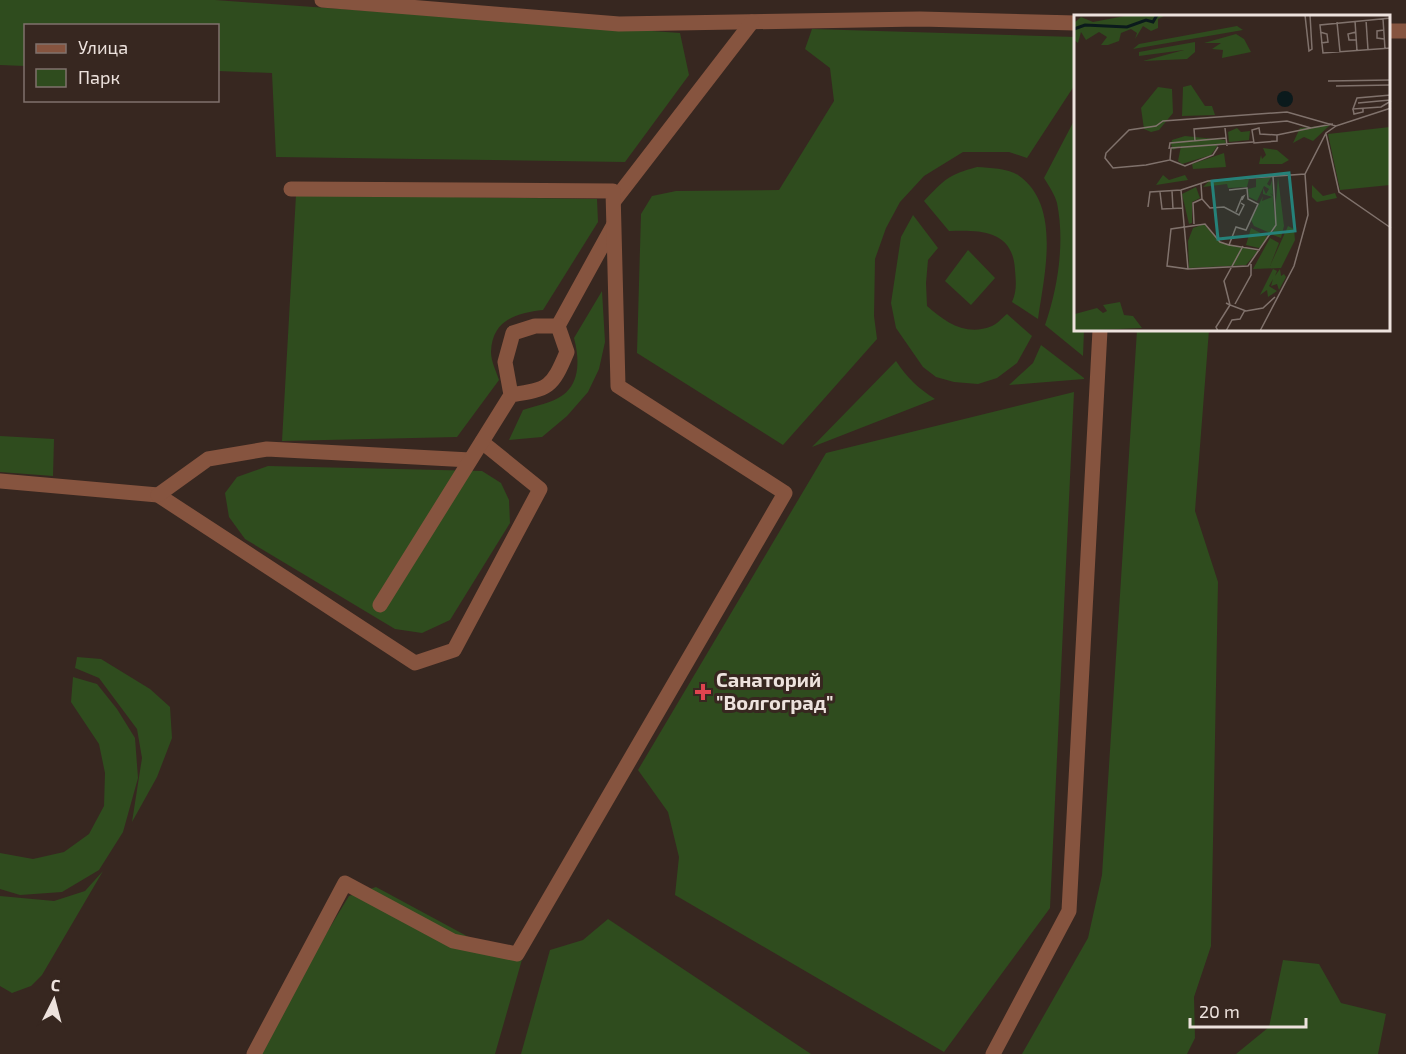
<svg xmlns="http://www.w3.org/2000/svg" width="1406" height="1054" viewBox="0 0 1406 1054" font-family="'Exo 2',sans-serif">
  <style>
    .green { fill: #2f4c1e }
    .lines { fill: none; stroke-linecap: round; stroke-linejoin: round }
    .minor { stroke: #86543f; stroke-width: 15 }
    .health-dot { fill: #e0444e; stroke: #372720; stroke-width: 2 }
    .labels { text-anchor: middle; stroke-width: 6; stroke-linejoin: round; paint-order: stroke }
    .poi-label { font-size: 20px; font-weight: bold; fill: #ede2dd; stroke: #372720; text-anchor: start }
    .inset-river { fill: none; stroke: #0b1a1c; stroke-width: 3 }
    .inset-road { fill: none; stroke: #80726c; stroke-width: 1.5 }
    .view { fill: #258179; fill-opacity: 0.15; stroke: #258179; stroke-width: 3 }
    .inset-edge { fill: none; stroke: #ede2dd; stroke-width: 3 }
  </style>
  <rect width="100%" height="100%" fill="#372720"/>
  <g class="green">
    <path d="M0,0H215L680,33L689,75L625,162L276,157L272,73L218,71V26H26L25,66L0,65Z"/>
    <path d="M812,29L1076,37V83L1027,158L1009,152H963L924,176L900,202L886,228L875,259L874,316L877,339L783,445L637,353L641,214L652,196L676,191L779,190L834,101L830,68L805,49Z"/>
    <path d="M1076,117V330H1084L1083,356L1045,325C1058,288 1065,242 1057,203C1055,195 1049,186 1044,178Z"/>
    <path d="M977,167C990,168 1007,168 1018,175C1062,205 1044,276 1038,319L1012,302C1017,291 1016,282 1015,270C1013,230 981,230 949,231L924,201C945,179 948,175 977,167Z"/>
    <path d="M296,195L597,199L598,222L543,310C516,313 492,320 491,352C491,361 496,371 499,380L457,437L282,441Z"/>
    <path d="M913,215L938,248L928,260L926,283L927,306C945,322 966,337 992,326C997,324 1002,318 1007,314L1032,336L1017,363L997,378L978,384L954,382L936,377L923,367L896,328L891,303L901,237Z"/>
    <path d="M968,250L995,278L971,305L945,281Z"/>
    <path d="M602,291L605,342L599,369L588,392L567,416L542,437L509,440L523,410C535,406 552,403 563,395C581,382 579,357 574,338Z"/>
    <path d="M1137,330H1209L1195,511L1218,582L1211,946L1194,997L1195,1038L1187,1054H1022L1088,938L1102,875Z"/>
    <path d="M1041,345L1084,378V379L1009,385L1033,363Z"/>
    <path d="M896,361C907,378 918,388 935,399L812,447Z"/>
    <path d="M1074,392L1050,908L944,1052L675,895L679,857L668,812L638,770L826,453Z"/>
    <path d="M0,436L54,439L53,476L0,472Z"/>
    <path d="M268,466L482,471L501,483L509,500L510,523L450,620L422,633L395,629L245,539L229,517L225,493L237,477Z"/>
    <path d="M77,657L101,659L150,689L170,707L172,738L157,777L132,822L142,758L137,729L99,678L75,668Z"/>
    <path d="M73,677L97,684L117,709L135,738L138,778L123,832L99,870L62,892L20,895L0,889V853L33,859L64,852L89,834L104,806L105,773L99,744L71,702Z"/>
    <path d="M103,871L42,975L31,986L12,993L0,986V896L54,901L85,891Z"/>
    <path d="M376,887L476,941L523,956L495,1054H253L349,896Z"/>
    <path d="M608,919L811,1054H521L550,950L583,940Z"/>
    <path d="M1283,960L1319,964L1341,1003L1386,1014L1378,1054H1236L1269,1027Z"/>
  </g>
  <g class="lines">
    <g class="minor">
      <path d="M322,0L619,24L920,19L1076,23"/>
      <path d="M1390,31H1406"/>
      <path d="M614,201L752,22"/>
      <path d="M558,326L613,226"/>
      <path d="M0,481L158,495L415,663L454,650L540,489L482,442"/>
      <path d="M158,495L208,459L267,449L470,460"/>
      <path d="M380,605L511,395L505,362L513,333L535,326H558L567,352C552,388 549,389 511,395"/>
      <path d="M254,1054L345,883L453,941L517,954L785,493L618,386L613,191L291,189"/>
      <path d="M993,1054L1069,911L1100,330"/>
    </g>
  </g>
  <path class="health-dot" d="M700 683h6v6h6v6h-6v6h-6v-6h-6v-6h6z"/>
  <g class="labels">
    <g class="poi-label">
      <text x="716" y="687">Санаторий<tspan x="716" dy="23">"Волгоград"</tspan></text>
    </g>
  </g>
  <g transform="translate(1074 15)">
    <rect width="316" height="316" fill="#372720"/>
    <path d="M56,0L90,1L84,4V13L77,16L69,11L61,24L63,18L57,14L47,18L45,26L34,30H27L33,22L25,17L12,25L7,17L4,28L0,25V8L7,2L19,7ZM163,11L169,15L59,34L65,29ZM162,19L170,24L177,37L148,43L149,35L138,34L147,28H130ZM121,27V37L113,44L69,46L110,35L65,41V37ZM117,70L131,91H138L141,100L108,101L109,72ZM84,72L98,74L99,98L85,115L77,117L70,114L67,93ZM256,110L239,126L230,122L219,128L226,113ZM316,112V170L266,175L254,119ZM163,113L167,117L176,116L175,125L155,127L154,117ZM111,121L151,125L152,129L144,130L137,140L108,149L104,146L107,131L99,135L97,129L98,125ZM189,133L203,135L215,145L208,149H185L187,140L188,144L192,140ZM150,138L152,152L119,154L118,149ZM89,160L95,165L111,160L114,165L82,170ZM197,162L193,169L196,171L198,165L199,180L196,178L199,181L201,210L196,218L180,211L177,205L189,181L188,186L198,182L189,179V173L192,179L195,174L190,171L183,186L175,182L174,174L182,172V164ZM204,162L210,211L207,223L199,220ZM175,164L173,172L154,173L153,169L129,172L135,166ZM238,170L249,181L261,178L263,183L243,187L238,182ZM122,172L126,183L118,187V208L115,209L108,179ZM130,209L146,227L184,236L172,250L115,253L114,226L119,213ZM214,211L220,214L221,225L207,253L179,254L196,223L205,228L196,251ZM177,213L194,222L185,233L172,230ZM199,254L203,256L201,261L206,254L207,261L210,259L212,262L205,275L203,269L197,271L199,264L195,271L203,276L194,282L193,275L186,280ZM46,287L50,300L59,301L68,313L0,316L1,299L23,293L29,298L33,296L29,290Z" fill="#2f4c1e"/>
    <path d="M203 84a8 8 0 1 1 16 0a8 8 0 1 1-16 0Z" fill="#0b1a1c"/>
    <path class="inset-river" d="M0,14L11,10L53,12L72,5L79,7L83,0"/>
    <path class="inset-road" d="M231,0L235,36L238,34L236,0M244,0H267M317,3L246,10L249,38L317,33M309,4L311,34M292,5L294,35M281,6L283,36M263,7L266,37M310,15L303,16V23L310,24M246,17L253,19L254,27L247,28M282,17L274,19L275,25H283M254,66L317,65M262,71L317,70M317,80L283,83L279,94L307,92L317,86M284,88L316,85M279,94L280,99L289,97V93M151,113L153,131M252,119L265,177L317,213M203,120V126L180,128L178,115L185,113L186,119L203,120L237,113M121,126L120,114L213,106L237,113L259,109M179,127L97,133L96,145L72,150L39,153L31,143L32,138L55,115L82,111L89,106L213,97L262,111L317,93M95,134L96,128L152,123M96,145L111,151L139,140L144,132M127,169L128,184L136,193L150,192L165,200L170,190L167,188M107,175L114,254L174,251L202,210L199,161M98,176L99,194M86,177L88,194L109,193M74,192L76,177L107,175L134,166L231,159L252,118L262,111M162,197L168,182L170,181L168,185M120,209L119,188L128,184M155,230L186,235M169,231L150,266L156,290L172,296L189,293L201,282M114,254L93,251L97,214L131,209L146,227L155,230L162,212L172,215L184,189L174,184L173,173L155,175M161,289L177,260V249M144,316L142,312L156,290L152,288M152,316L158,305L166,304L171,295M186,316L220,251L234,200L231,159"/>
    <path class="view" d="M215,158L221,216L144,224L138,166Z"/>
    <rect width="316" height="316" class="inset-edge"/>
  </g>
  <rect x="24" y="24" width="195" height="78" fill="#372720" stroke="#80726c" stroke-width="1.5"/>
  <rect x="36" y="44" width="30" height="9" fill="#86543f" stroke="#80726c" stroke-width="1.5"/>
  <text x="78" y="54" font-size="18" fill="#ede2dd">Улица</text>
  <rect x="36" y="69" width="30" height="18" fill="#2f4c1e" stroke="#80726c" stroke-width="1.5"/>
  <text x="78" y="84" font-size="18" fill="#ede2dd">Парк</text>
  <g transform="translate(54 1000) rotate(6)" stroke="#372720" stroke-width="4.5" paint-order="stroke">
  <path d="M0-4.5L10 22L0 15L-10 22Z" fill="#ede2dd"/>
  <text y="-9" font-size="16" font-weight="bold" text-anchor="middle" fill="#ede2dd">С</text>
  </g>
  <path d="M1190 1018v9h116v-9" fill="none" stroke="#ede2dd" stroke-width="3"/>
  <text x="1199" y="1018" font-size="18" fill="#ede2dd" stroke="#372720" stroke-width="4.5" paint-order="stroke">20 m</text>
</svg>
